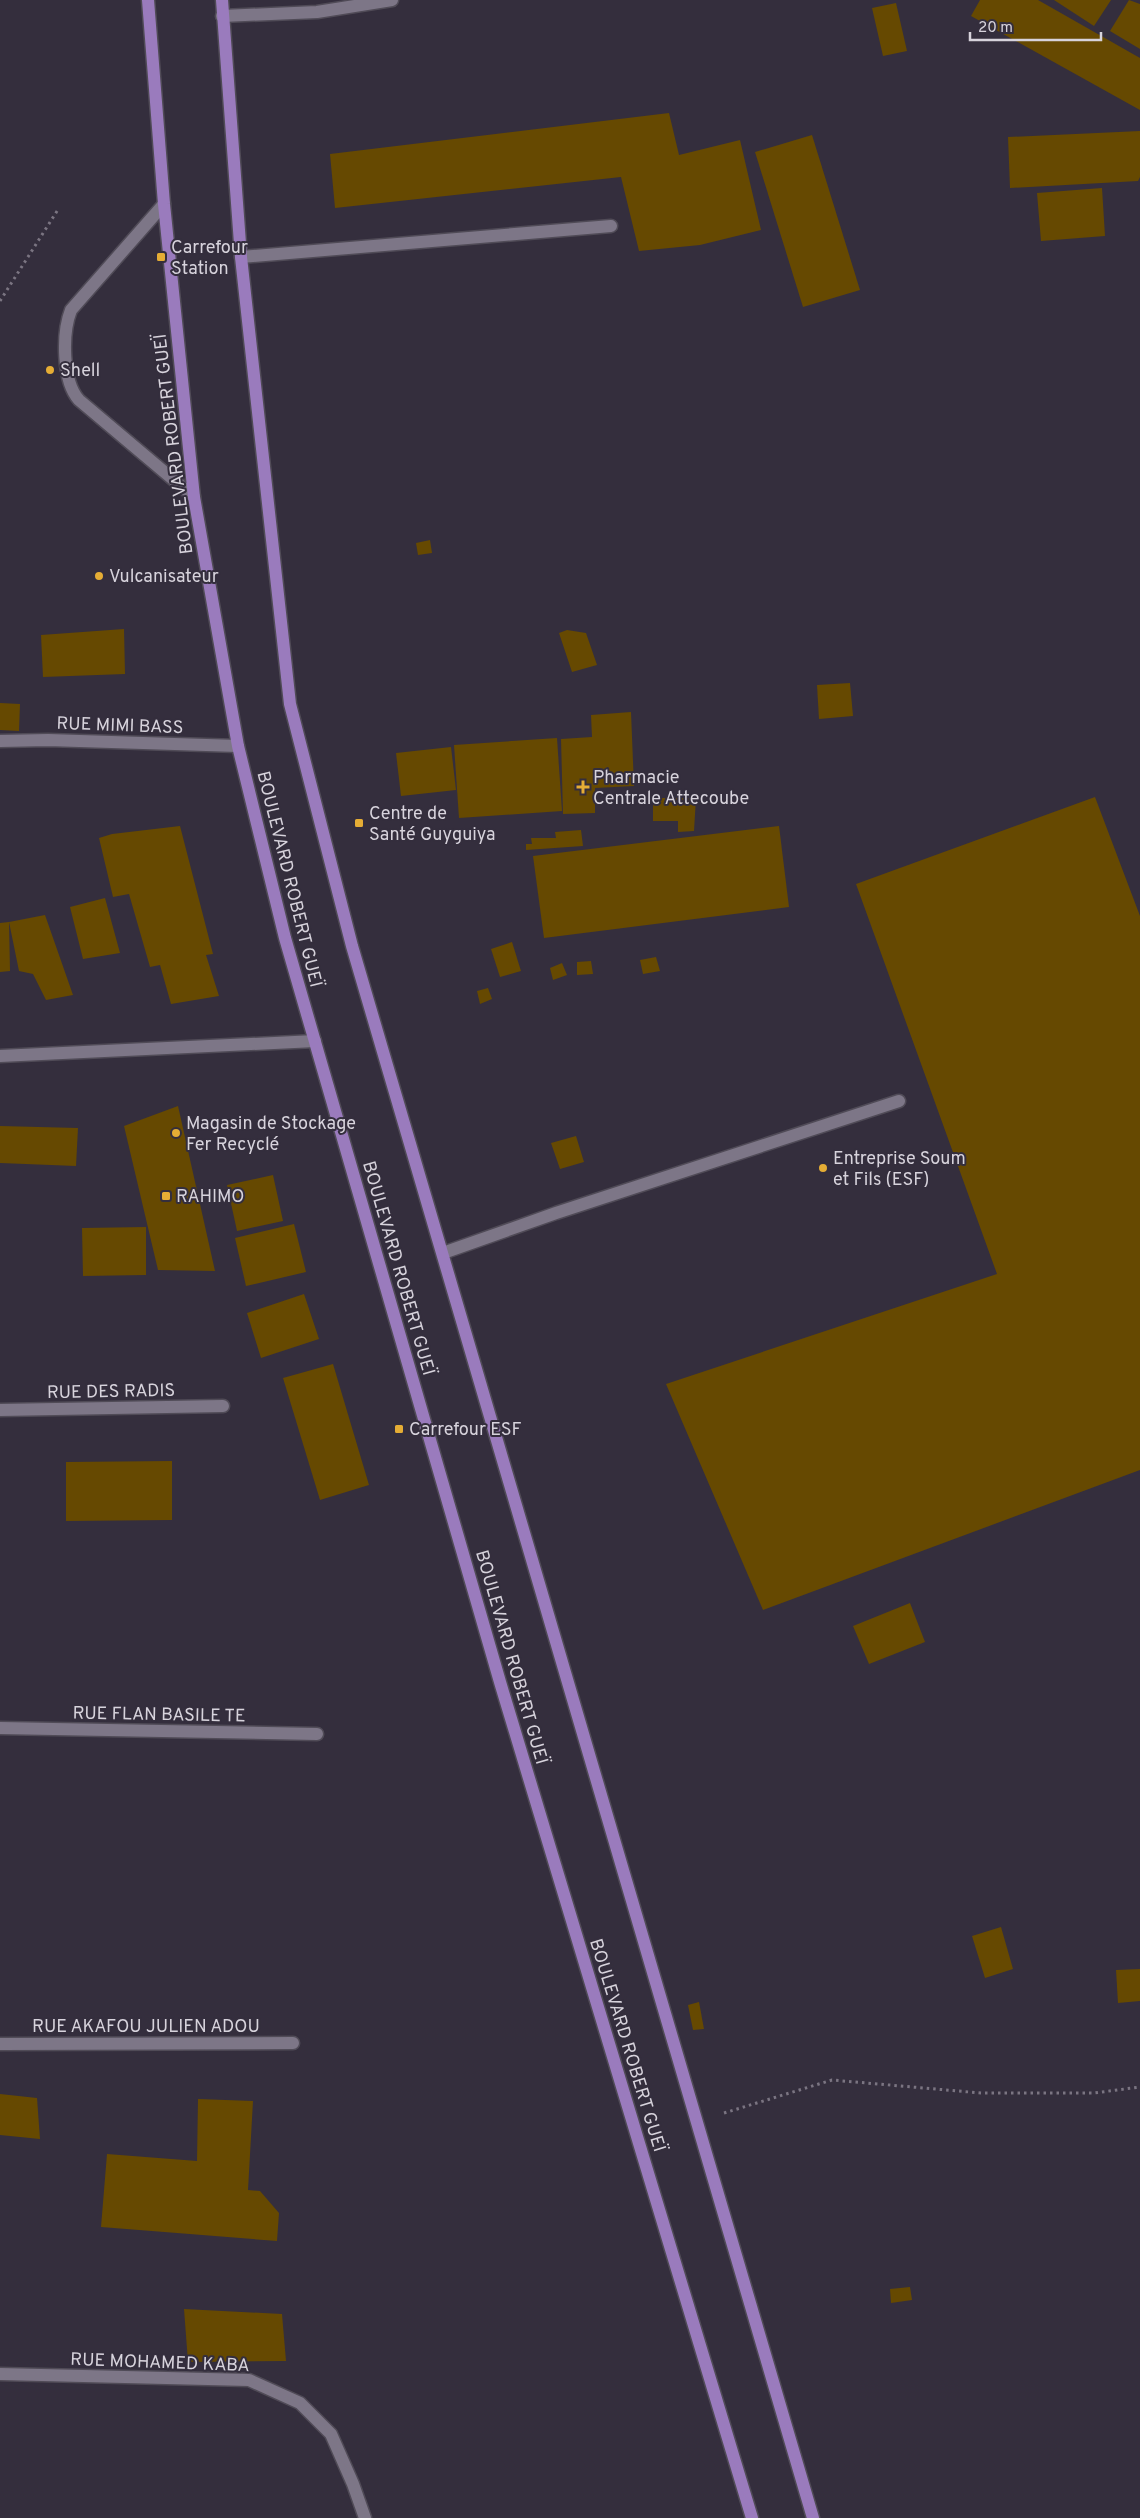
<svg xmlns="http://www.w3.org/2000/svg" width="1140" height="2518" viewBox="0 0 1140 2518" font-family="Overpass,sans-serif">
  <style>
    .building { fill: #664901 }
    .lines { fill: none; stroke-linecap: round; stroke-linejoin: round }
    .minor-casing { stroke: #504b57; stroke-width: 15 }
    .major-casing { stroke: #504b57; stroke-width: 15 }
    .path { stroke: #7b7582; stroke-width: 3; stroke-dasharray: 2.5 4; stroke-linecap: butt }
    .minor { stroke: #7d7687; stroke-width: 12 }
    .major { stroke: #9a7bbd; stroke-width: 12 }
    .poi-dot { fill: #e5ad35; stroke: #342e3d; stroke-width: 2 }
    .labels { text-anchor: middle; stroke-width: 4; stroke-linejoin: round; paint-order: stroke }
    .poi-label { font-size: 18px; fill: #d7d3dc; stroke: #342e3d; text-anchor: start }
    .street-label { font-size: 18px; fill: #d7d3dc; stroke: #342e3d }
  </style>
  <rect width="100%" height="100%" fill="#342e3d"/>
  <g class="building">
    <path d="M980,0H1038L1140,58V110L971,16Z"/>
    <path d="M1054,0H1111L1094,26Z"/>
    <path d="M1129,0L1140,4V49L1110,31Z"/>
    <path d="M896,3L907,51L883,56L872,8Z"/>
    <path d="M669,113L679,155L740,140L761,230L700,245L639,251L621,177L335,208L330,154Z"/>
    <path d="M1140,131V177L1138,181L1010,188L1008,137Z"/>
    <path d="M812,135L860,290L803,307L755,152Z"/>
    <path d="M1102,188L1105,236L1041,241L1037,193Z"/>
    <path d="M430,540L432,553L418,555L416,543Z"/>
    <path d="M124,629L125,674L43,677L41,635Z"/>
    <path d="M567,630L586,633L597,665L572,672L559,633Z"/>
    <path d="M850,683L853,716L819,719L817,685Z"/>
    <path d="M0,703L20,704L19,731L0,730Z"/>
    <path d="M631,712L634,786L595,788V813L563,814L561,739L592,737L591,715Z"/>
    <path d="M557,738L562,811L459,818L454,745Z"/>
    <path d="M451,747L456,790L401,796L396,753Z"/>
    <path d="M1095,797L1140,916V1470L763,1610L666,1384L997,1274L856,884Z"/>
    <path d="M653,798H696L694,831L678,832V821H653Z"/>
    <path d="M180,826L213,954L206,955L219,996L171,1004L160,965L150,967L129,894L113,897L99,838L112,834Z"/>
    <path d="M779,826L789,907L544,938L533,856Z"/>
    <path d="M581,830L583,846L526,850V844H532L531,838H556L555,832Z"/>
    <path d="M105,898L120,953L83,959L70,907Z"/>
    <path d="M45,915L73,995L46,1000L33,974L19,971L9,922Z"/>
    <path d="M9,922L10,971L0,972V923Z"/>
    <path d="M512,942L521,971L500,977L491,949Z"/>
    <path d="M656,957L660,971L643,974L640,960Z"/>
    <path d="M591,961L593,974L577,975V962Z"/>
    <path d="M562,963L567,975L553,980L550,968Z"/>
    <path d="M488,988L492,999L480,1004L477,991Z"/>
    <path d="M178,1106L215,1271L158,1270L124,1126Z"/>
    <path d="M0,1126L78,1128L76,1166L0,1163Z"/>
    <path d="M576,1136L584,1162L560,1169L551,1143Z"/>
    <path d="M273,1175L283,1221L237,1231L227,1185Z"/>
    <path d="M294,1224L306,1272L246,1286L235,1238Z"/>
    <path d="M146,1227V1275L83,1276L82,1228Z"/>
    <path d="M304,1294L319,1339L261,1358L247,1313Z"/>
    <path d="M333,1364L369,1485L320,1500L283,1378Z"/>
    <path d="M172,1461V1520L66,1521V1462Z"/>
    <path d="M910,1603L925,1642L869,1664L853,1626Z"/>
    <path d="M1001,1927L1013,1969L985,1978L972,1936Z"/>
    <path d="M1140,1969V2001L1118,2003L1116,1970Z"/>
    <path d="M699,2002L704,2029L693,2030L688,2005Z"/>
    <path d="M0,2094L37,2098L40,2139L0,2135Z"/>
    <path d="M198,2099L253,2101L248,2190L260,2191L279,2213L277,2241L101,2227L107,2154L197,2161Z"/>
    <path d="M910,2287L912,2300L891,2303L890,2289Z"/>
    <path d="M184,2309L282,2314L286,2361L188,2362Z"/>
  </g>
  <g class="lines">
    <defs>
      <g id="minor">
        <path d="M222,16L317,12L392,0"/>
        <path d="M164,204L71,310C62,333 62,381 79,400L194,497"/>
        <path d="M241,257L611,226"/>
        <path d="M0,741L48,740L238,746"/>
        <path d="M0,1056L315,1041"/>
        <path d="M443,1253L556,1213L899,1101"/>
        <path d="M0,1410L223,1406"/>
        <path d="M0,1728L317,1734"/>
        <path d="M0,2044L293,2043"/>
        <path d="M0,2374L249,2380L300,2403L331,2434L353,2484L365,2518"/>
      </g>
      <g id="major">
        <path d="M148,0L164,204L194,497L238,746L285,938L500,1682L752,2518"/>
        <path d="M222,0L241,257L290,704L352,946L813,2518"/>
      </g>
    </defs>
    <use href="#minor" class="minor-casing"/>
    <use href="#major" class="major-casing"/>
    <g class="path">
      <path d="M0,301L59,208"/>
      <path d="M724,2113L832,2080L981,2093H1094L1140,2087"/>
    </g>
    <use href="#minor" class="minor"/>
    <use href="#major" class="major"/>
  </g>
  <g class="poi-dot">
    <rect x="156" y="252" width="10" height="10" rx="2.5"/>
    <circle cx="50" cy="370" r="5"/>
    <circle cx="99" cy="576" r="5"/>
    <path d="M580.5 779.5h5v5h5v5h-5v5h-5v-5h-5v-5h5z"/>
    <rect x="354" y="818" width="10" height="10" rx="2.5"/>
    <circle cx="176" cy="1133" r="5"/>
    <circle cx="823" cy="1168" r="5"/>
    <rect x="161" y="1191" width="10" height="10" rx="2.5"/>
    <rect x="394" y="1424" width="10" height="10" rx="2.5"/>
  </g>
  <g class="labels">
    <g class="poi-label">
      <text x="171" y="253">Carrefour<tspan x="171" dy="21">Station</tspan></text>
      <text x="60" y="376">Shell</text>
      <text x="109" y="582">Vulcanisateur</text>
      <text x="593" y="783">Pharmacie<tspan x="593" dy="21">Centrale Attecoube</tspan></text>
      <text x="369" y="819">Centre de<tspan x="369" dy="21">Santé Guyguiya</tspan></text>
      <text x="186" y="1129">Magasin de Stockage<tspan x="186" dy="21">Fer Recyclé</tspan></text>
      <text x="833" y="1164">Entreprise Soum<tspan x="833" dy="21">et Fils (ESF)</tspan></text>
      <text x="176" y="1202">RAHIMO</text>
      <text x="409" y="1435">Carrefour ESF</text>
    </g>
    <g class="street-label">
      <text transform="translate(173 444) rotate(-97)" y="6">BOULEVARD ROBERT GUEÏ</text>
      <text transform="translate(120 725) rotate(2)" y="6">RUE MIMI BASS</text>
      <text transform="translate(290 879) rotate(76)" y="6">BOULEVARD ROBERT GUEÏ</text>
      <text transform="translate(399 1268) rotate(74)" y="6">BOULEVARD ROBERT GUEÏ</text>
      <text transform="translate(111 1391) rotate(-1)" y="6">RUE DES RADIS</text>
      <text transform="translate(512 1657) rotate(74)" y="6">BOULEVARD ROBERT GUEÏ</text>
      <text transform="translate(159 1714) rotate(1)" y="6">RUE FLAN BASILE TE</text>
      <text x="146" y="2032">RUE AKAFOU JULIEN ADOU</text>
      <text transform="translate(628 2045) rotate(73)" y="6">BOULEVARD ROBERT GUEÏ</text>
      <text transform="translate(160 2362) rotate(2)" y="6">RUE MOHAMED KABA</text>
    </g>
  </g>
  <path d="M970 32v8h131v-8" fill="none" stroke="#d7d3dc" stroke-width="2.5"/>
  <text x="978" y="32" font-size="15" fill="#d7d3dc" stroke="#342e3d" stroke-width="4" paint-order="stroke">20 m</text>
</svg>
